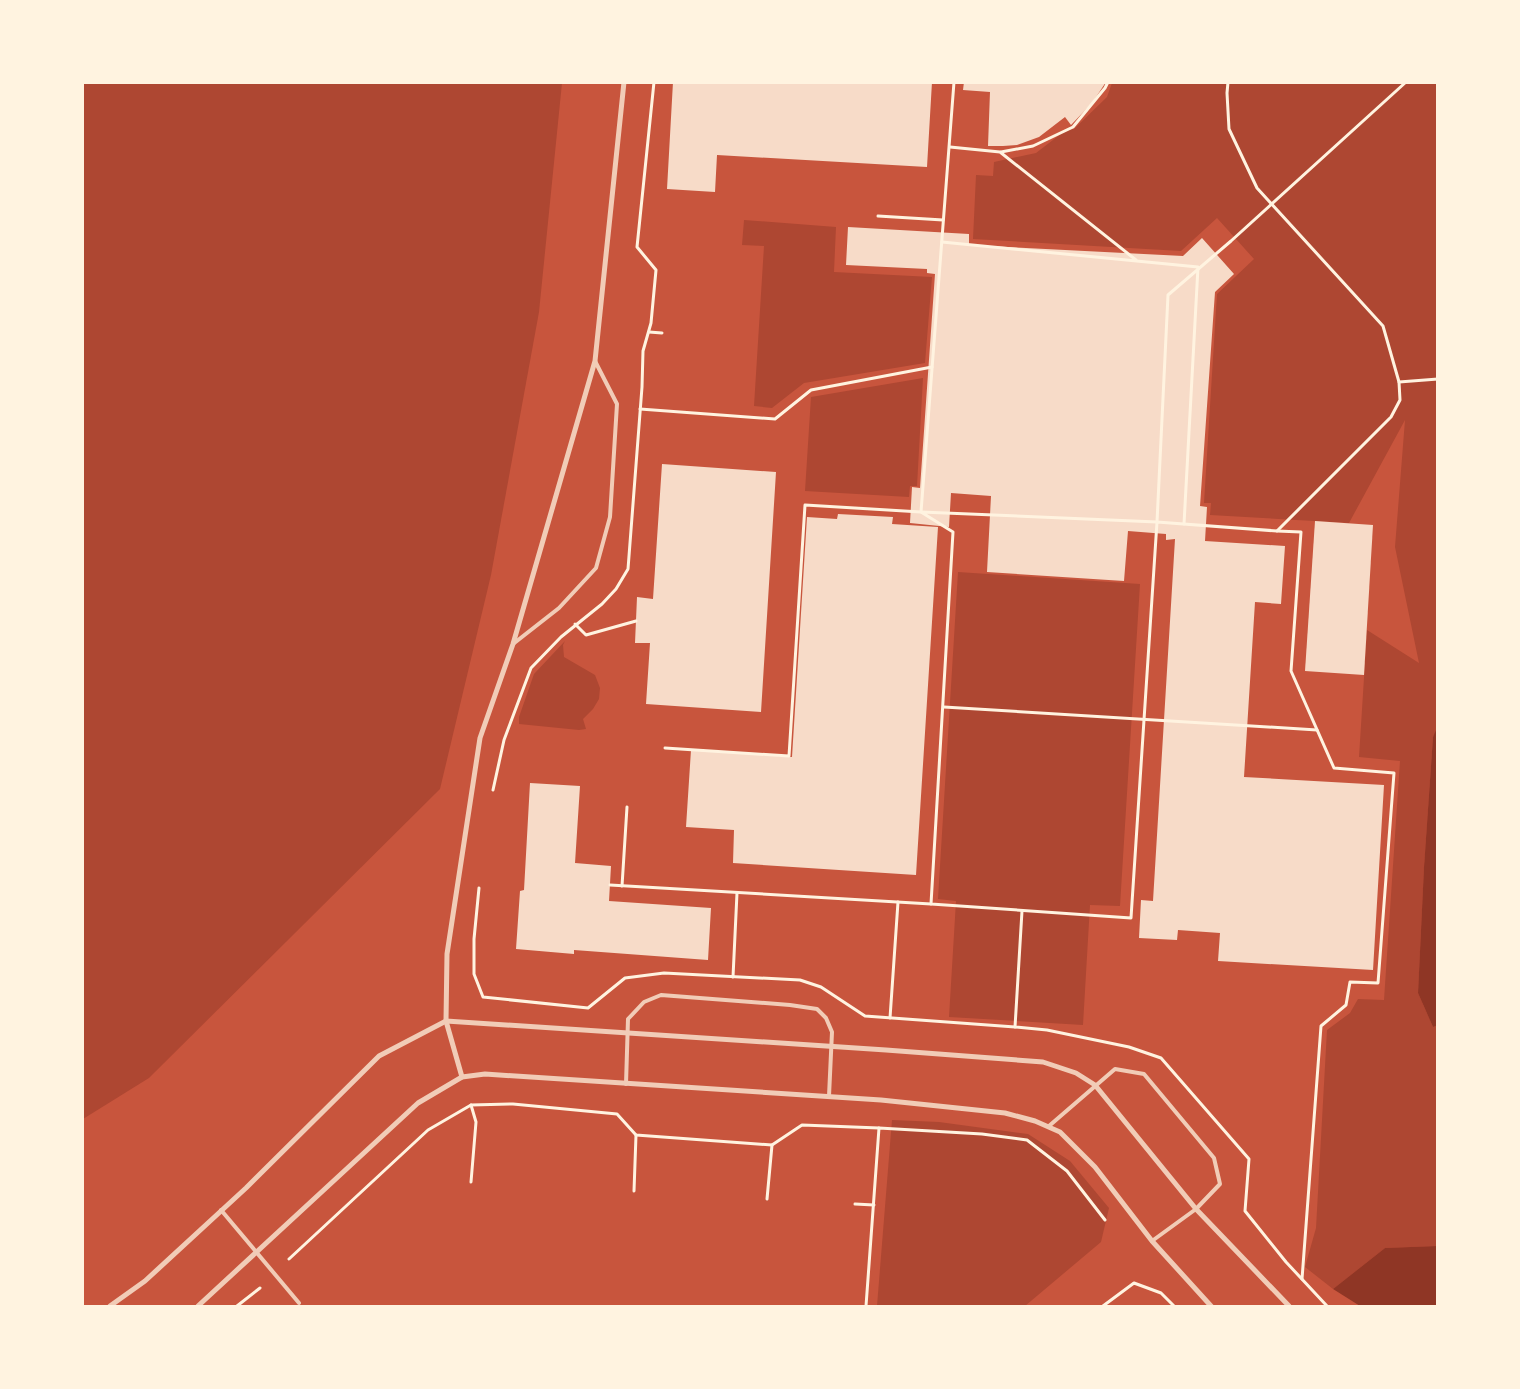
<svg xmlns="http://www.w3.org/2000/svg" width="1520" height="1389" viewBox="0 0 1520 1389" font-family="Raleway,sans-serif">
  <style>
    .green { fill: #ae4732 }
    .water { fill: #8f3625 }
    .building { fill: #f7dbc8 }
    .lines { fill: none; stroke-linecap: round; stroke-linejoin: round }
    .path { stroke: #fff3e0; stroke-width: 3 }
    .service { stroke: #f1ccb7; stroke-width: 4 }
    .minor { stroke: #f1ccb7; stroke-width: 5 }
  </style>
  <rect width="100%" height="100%" fill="#c8553d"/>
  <g class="green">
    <path d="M83,82L562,83L539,312L491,575L440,789L149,1078L83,1119Z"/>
    <path d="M1112,83H1437L1438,728L1433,737L1424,867L1418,993L1433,1027L1437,1025V1246L1385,1248L1333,1289L1305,1267L1316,1228L1327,1030L1350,1013L1358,999L1384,1000L1400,761L1359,757L1367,630L1419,663L1395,547L1405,420L1349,523L1210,515L1211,503H1204L1217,294L1254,259L1217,218L1181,251L973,239L976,175L993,176L994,162L1036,153L1066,130L1074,129L1107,97Z"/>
    <path d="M744,220L836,227L834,272L932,277L925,363L804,383L772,408L754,406L764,246L742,245Z"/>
    <path d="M923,378L917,486H910L909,497L805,491L811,397Z"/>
    <path d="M958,572L1140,584L1120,906L1090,905L1083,1025L949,1017L956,901L938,899Z"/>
    <path d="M565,641L563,645L564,657L595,675L600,688L599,699L593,709L583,719L586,729L579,730L519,724V717L534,674Z"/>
    <path d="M892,1120L939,1122L1028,1134L1070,1161L1109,1208L1101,1242L1025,1306H877Z"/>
  </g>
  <g class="water">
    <path d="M1437,728L1438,1025L1433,1027L1418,993L1424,867L1433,737Z"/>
    <path d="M1437,1246V1306H1360L1333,1289L1385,1248Z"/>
  </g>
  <g class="building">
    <path d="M673,82H932L927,167L717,155L715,192L667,189Z"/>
    <path d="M964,82H1106L1092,103L1071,125L1065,117L1039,137L1017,145L1003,146H988L990,92L963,90Z"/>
    <path d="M848,227L969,234V245L1183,256L1202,238L1234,274L1215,292L1200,506L1207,507L1205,541L1285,546L1281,604L1255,602L1244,777L1384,785L1373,970L1218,961L1220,933L1178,930L1177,940L1139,938L1141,900L1153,901L1175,539L1166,540V534L1128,531L1124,581L987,572L991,496L951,493L949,527L910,523L912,487L920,488L935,274L927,273V269L846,265Z"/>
    <path d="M662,464L776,472L761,712L646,704L650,643H635L637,597L653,599Z"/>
    <path d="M838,514L893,517L892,524L938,527L916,875L733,863L734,830L686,827L691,750L792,757L807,517L837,519Z"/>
    <path d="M1315,521L1373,525L1364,675L1305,671Z"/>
    <path d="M530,783L580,786L575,863L611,866L609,901L711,908L708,960L574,950V954L516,949L520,891L524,890Z"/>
  </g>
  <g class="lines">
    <g class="path">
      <path d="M1228,82L1227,93L1229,129L1257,188L1383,326L1399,382L1438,379"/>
      <path d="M950,147L1000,152L1136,260"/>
      <path d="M1001,152L1033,146L1073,127L1105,88L1108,82"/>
      <path d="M878,216L943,220"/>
      <path d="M942,242L1198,267L1184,524"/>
      <path d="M649,332L662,333"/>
      <path d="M1399,382L1400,400L1391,417L1277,531L1157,522L921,512L953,532L931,904L1131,918L1157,522L1168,295L1231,241L1406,82"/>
      <path d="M640,409L775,419L811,390L932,367"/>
      <path d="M1277,531L1301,532L1291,671L1334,768L1394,773L1378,983L1350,982L1346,1005L1321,1026L1302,1279"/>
      <path d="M575,624L586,635L636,621"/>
      <path d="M944,707L1317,730"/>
      <path d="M665,748L789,756L805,505L921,512L954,82"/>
      <path d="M493,790L504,740L531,668L561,637L602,604L616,589L628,569L642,387L643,351L651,323L656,270L637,247L654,82"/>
      <path d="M610,885L931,904"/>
      <path d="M622,886L627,807"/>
      <path d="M479,888L474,939V974L483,997L588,1008L625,978L664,973L800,980L821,987L865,1016L1015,1027"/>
      <path d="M1022,911L1015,1027L1047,1030L1129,1047L1161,1058L1249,1159L1245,1211L1286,1262L1327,1306"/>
      <path d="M733,977L737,893"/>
      <path d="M890,1018L898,902"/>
      <path d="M471,1182L476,1122L471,1105"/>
      <path d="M634,1191L636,1135"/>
      <path d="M767,1199L772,1145"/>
      <path d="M855,1204L874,1205"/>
      <path d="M289,1259L428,1130L471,1105L513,1104L617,1114L636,1135L772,1145L802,1125L879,1128"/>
      <path d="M237,1306L260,1288"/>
      <path d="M866,1306L879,1128L982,1134L1027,1140L1067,1171L1105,1220"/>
      <path d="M1103,1306L1134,1283L1161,1293L1174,1306"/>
    </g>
    <g class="service">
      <path d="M513,644L559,608L596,568L610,517L617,404L595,361"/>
      <path d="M626,1084L628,1019L644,1002L661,995L790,1005L817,1009L826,1018L832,1032L829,1096"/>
      <path d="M1049,1126L1115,1069L1144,1074L1214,1158L1220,1184L1196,1209L1152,1241"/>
      <path d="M221,1210L299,1303"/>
    </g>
    <g class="minor">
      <path d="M462,1077L446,1021L447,954L480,738L513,644L595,361L624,82"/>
      <path d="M110,1306L145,1281L246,1188L379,1056L446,1021L886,1050L1043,1062L1076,1073L1095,1085L1196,1209L1289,1306"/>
      <path d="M198,1306L418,1103L462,1077L485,1074L881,1100L1005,1113L1035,1121L1060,1132L1095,1167L1152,1241L1211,1306"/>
    </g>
  </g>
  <rect width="1520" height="1389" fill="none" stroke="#fff3e0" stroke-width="168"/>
</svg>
